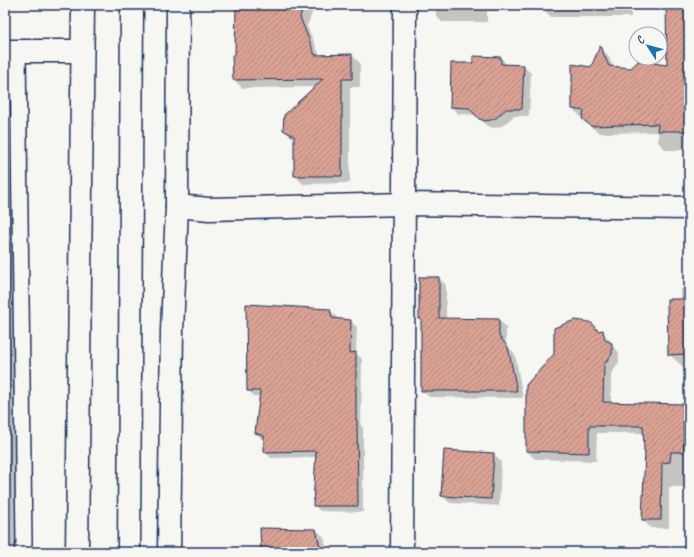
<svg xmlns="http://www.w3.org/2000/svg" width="694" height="557" viewBox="0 0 694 557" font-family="Caveat,sans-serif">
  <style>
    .shadow { fill: #0003; fill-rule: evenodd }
    .building { fill: url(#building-hatch); stroke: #1b2f5e }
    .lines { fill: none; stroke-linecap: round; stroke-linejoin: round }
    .lane-casing { stroke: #1b2f5e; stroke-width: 18 }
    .street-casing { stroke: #1b2f5e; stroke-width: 25 }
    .secondary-casing { stroke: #1b2f5e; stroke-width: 25 }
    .lane { stroke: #f6f6f2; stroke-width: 15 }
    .street { stroke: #f6f6f2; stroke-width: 22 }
    .secondary { stroke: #f6f6f2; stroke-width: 22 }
  </style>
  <defs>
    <pattern id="building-hatch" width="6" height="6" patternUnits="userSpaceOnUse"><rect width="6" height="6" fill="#daa293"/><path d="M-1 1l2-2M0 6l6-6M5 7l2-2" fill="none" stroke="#b0847b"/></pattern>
  </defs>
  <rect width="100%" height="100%" fill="#f6f6f2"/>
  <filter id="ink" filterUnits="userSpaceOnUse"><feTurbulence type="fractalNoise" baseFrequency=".025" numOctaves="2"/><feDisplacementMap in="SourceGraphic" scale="8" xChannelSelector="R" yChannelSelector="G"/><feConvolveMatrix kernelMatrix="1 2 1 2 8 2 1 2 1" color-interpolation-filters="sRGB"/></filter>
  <g filter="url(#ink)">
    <g class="shadow">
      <path d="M237,5H313V11L307,26L320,56L352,55L360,63V87H350V183L303,184L295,176V140L284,130L316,87L242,88L234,79L236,56Z"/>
      <path d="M436,5H497V11H487V22H442L436,16Z"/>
      <path d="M544,5H631V17H551L544,10Z"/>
      <path d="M667,5H689V150H666L658,142V132L600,133L591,127L583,119L584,117H581L573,109L601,48L608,55L613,67L632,69L668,66Z"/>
      <path d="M501,58L508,66H523L531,73L529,116H514L502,126L494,128L487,126L476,115L459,114L451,107L474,64Z"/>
      <path d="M5,141H10L26,157L24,533L8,552H5Z"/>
      <path d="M439,278L446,285V320H499L506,327V344L515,354L523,398L429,397L422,390V321L420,319Z"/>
      <path d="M681,289H689V368H684L669,354L681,300Z"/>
      <path d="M330,310L336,316L337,319L350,321L357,327L356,353L362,359L361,426L363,427V512L320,511L314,505L317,457L271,458L265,452V440L262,439L256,433L260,396H254L248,390Z"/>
      <path d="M598,332H602L610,340L611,345L619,352V363L611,374V404L689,405V487H669V528H651L643,520L646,452L644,433H597L596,461L535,459L527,451ZM602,333L605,336L607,345Z"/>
      <path d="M445,451L494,454L501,462L499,506L450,503L442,496Z"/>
      <path d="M316,530L324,537L327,552H259L262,547Z"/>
    </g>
    <g class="building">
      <path d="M236,5H304L300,17L315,55L352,54V79H342V176H294V136L283,130L284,115L323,79L233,80L232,55H235Z"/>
      <path d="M666,5H689V131H657L658,124L591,126L582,119L584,111L572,109V64L591,67L600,46L609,66L631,68L638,61L667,65Z"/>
      <path d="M473,56L501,57V64L524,65L522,109H506L495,119L486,121L479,119L469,108L450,107L451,63H473Z"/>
      <path d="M419,277H439V318L499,319V336L508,347L517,391H421V319H419Z"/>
      <path d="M667,299H689V354L668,355Z"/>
      <path d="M246,304L330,309L332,318L351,320L350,353L356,352V420H357L358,506H313L316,451L264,452V436L255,433L260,391H247Z"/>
      <path d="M575,320L589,322L593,324L598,331L603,330L605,340L612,343V354L604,365L603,402L683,404L684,452H671L670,462L662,463L661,520H642L645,451H644L643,426H589V453L526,451V385L554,354V328Z"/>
      <path d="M444,450L494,453L491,499L441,496Z"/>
      <path d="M260,528L316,529L321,552H261Z"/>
    </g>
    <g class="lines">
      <defs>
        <path id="lane" d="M18,52L24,543L22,552"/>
        <g id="street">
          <path d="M5,51H82"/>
          <path d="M177,206L209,209L404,204L689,208"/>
          <path d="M77,552L83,5"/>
          <path d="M402,552L405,5"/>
        </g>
        <g id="secondary">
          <path d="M129,552L132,5"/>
          <path d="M169,552L172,331L177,206L178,5"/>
        </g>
      </defs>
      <use href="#lane" class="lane-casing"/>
      <use href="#street" class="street-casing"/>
      <use href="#secondary" class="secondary-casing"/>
      <use href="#lane" class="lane"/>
      <use href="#street" class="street"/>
      <use href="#secondary" class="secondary"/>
    </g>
  </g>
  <rect width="694" height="557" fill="none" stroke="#f6f6f2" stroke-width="20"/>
  <rect x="10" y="10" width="674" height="537" fill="none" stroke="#1b2f5e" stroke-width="1.5" filter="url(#ink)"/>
  <g transform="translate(648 46) rotate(306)"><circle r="19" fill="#f6f6f2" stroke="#9ea6b7"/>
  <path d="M0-3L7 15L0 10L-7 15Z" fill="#1f6fb2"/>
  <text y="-6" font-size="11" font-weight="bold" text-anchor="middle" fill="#1b2f5e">С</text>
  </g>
</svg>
